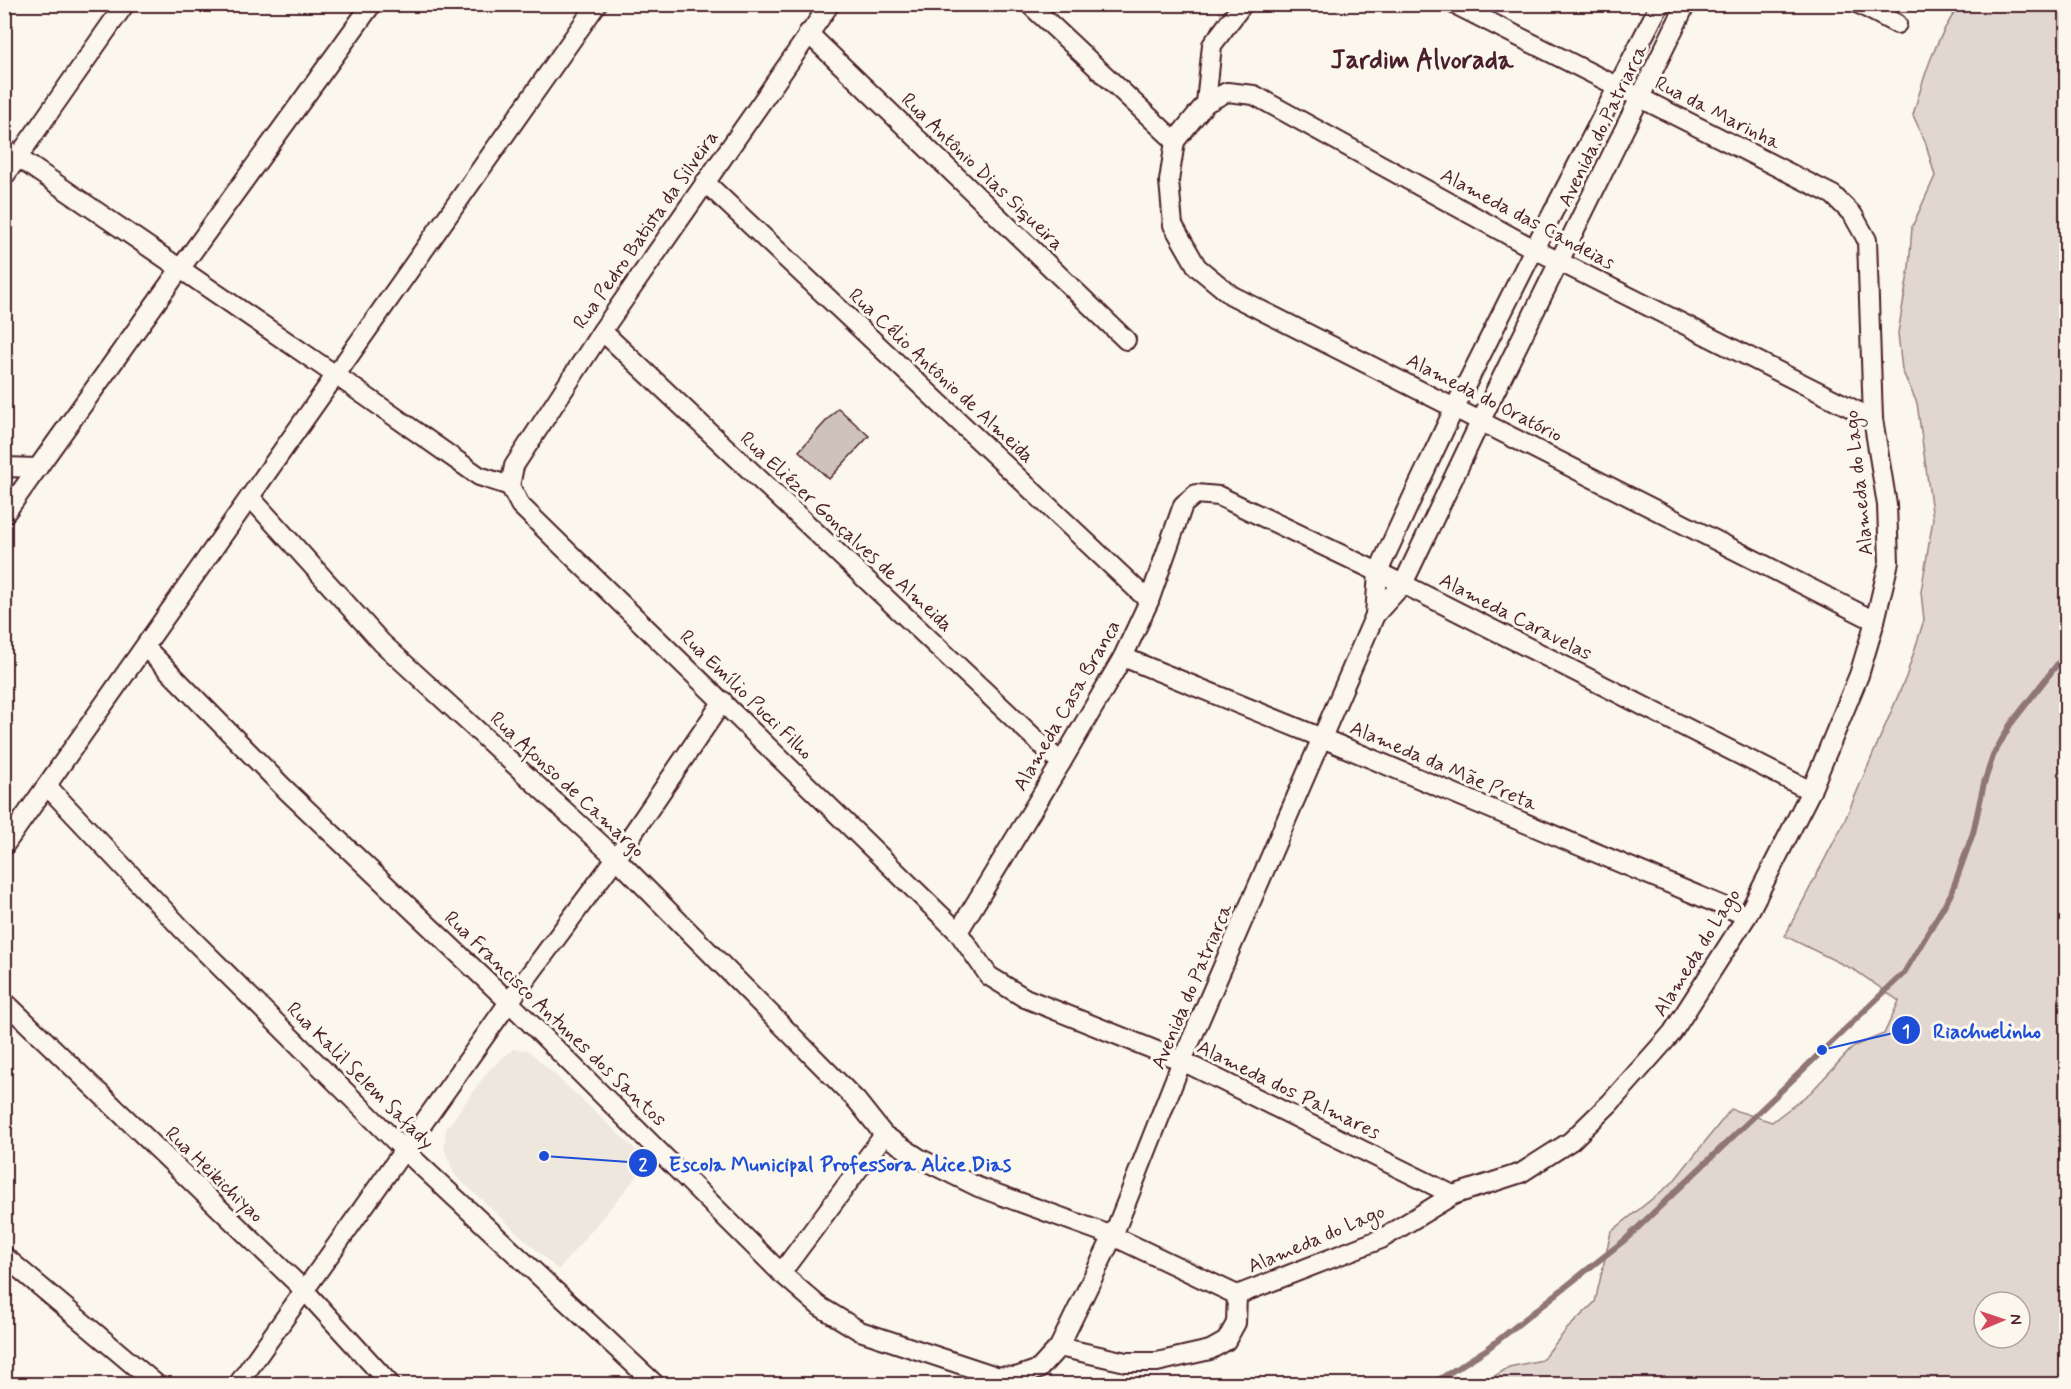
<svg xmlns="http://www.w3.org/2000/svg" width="2071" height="1389" viewBox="0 0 2071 1389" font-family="Mynerve,sans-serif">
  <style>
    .built { fill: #eee7de }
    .green { fill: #e2d7d0; stroke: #967b7e; stroke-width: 1.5; fill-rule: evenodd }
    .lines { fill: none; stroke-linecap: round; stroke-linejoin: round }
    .stream { stroke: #907477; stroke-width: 6 }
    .building { fill: #cfc2bc; stroke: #4a1f2b; stroke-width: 1.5 }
    .street-casing { stroke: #4a1f2b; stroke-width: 22 }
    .street { stroke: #fbf7ec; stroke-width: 18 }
    .labels { text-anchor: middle; stroke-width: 6; stroke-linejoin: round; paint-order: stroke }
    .street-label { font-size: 20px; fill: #4a1f2b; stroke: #fbf7ec }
    .district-label { font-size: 26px; font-weight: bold; fill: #4a1f2b; stroke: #fbf7ec }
    .leader { fill: none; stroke: #1d4ed8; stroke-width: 2 }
    .callout-dot { fill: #1d4ed8; stroke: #fbf7ec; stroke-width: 2 }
    .mark-label { font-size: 18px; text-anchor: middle; font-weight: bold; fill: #fff }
    .callout-label { font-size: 21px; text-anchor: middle; font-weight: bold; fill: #1d4ed8; stroke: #fbf7ec; stroke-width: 6; stroke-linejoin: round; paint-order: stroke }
  </style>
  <rect width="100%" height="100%" fill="#fbf7ec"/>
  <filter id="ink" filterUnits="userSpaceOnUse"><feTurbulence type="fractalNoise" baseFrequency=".0167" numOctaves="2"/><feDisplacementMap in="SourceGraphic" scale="12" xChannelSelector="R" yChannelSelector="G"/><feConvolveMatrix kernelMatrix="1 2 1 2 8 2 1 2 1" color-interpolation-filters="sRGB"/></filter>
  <g filter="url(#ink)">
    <path class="built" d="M513,1049L528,1050L649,1162L558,1270L455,1175L444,1149L446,1129L489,1070Z"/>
    <path class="green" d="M1960,5H2066V1384H1486L1490,1379L1509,1367L1542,1360L1567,1329L1595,1302L1611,1232L1673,1182L1731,1109L1772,1122L1811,1092L1854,1046L1884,1034L1899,1001L1856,971L1785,936L1844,822L1906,677L1924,620L1921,592L1933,519L1917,403L1902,370L1898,333L1909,268L1912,227L1935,176L1926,144L1913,115C1924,76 1935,38 1960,5ZM1984,1302H2020V1338H1984Z"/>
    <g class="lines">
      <path class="stream" d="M1432,1384L1487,1349L1626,1239L1904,973L1951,894L1973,833L1984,783L1993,756L2010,725L2066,653"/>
    </g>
    <path class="building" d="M838,408L869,436L829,479L799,451Z"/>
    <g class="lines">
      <defs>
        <g id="street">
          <path d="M1029,4L1175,141"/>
          <path d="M1859,4L1897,24"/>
          <path d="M808,33L1126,340"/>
          <path d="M1206,103L1212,45L1243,4"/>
          <path d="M1175,141L1169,181L1173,225L1197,267L1231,295L1875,621"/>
          <path d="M1175,141L1206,103L1227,92L1254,95L1534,249L1873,419"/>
          <path d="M4,148L337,376L479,476L510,486"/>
          <path d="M4,177L125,4"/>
          <path d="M705,182L1149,601"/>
          <path d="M602,331L1061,763"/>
          <path d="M4,467L38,468"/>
          <path d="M510,486L520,505L958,932L989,976L1025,998L1182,1061L1453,1195"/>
          <path d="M510,486L514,466L602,331L830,4"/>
          <path d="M251,498L382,643L616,858L857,1101L884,1135L919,1158L978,1187L1113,1236L1237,1295"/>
          <path d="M4,515L180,269L372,4"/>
          <path d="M1375,615L1378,572L1413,496L1455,407L1534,249L1660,4"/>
          <path d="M145,647L283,787L509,1002L781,1273L819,1306L860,1331L996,1376L1016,1377L1039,1369L1059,1347L1113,1236L1182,1061L1375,615L1403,584L1481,420L1686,4"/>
          <path d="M1123,657L1322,738L1747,916"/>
          <path d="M47,786L182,929L404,1150L655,1384"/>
          <path d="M4,846L597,4"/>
          <path d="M958,932L1061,763L1123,657L1149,601L1183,505L1196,494L1219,496L1403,584L1811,791"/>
          <path d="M4,1001L305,1291L390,1384"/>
          <path d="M4,1256L156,1384"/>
          <path d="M781,1273L884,1135"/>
          <path d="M1237,1295L1381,1239L1453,1195L1521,1173L1571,1141L1610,1103L1672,1033L1747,916L1811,791L1859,675L1875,621L1889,562L1887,505L1873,419L1867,240L1853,215L1833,195L1454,4"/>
          <path d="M1059,1347L1126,1362H1157L1210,1350L1226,1341L1236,1323L1237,1295"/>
          <path d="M238,1384L509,1002L616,858L723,701"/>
        </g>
      </defs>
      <use href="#street" class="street-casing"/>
      <use href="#street" class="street"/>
    </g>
  </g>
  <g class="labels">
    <g class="street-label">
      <text transform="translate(1718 112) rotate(27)" y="7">Rua da Marinha</text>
      <text transform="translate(1602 125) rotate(-64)" y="7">Avenida do Patriarca</text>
      <text transform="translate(983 171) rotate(44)" y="7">Rua Antônio Dias Siqueira</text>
      <text transform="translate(1528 218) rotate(28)" y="7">Alameda das Candeias</text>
      <text transform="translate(645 229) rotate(-55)" y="7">Rua Pedro Batista da Silveira</text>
      <text transform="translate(942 375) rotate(43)" y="7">Rua Célio Antônio de Almeida</text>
      <text transform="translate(1485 397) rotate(27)" y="7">Alameda do Oratório</text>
      <text transform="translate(1858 483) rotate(-96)" y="7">Alameda do Lago</text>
      <text transform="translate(847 531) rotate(43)" y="7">Rua Eliézer Gonçalves de Almeida</text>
      <text transform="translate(1516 616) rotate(27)" y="7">Alameda Caravelas</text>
      <text transform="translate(747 694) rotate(44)" y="7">Rua Emílio Pucci Filho</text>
      <text transform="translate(1066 705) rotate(-60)" y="7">Alameda Casa Branca</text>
      <text transform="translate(1444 765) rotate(23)" y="7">Alameda da Mãe Preta</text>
      <text transform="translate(568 784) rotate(43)" y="7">Rua Afonso de Camargo</text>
      <text transform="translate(1696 952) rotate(-58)" y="7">Alameda do Lago</text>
      <text transform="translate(1191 986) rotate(-67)" y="7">Avenida do Patriarca</text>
      <text transform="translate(556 1018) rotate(44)" y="7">Rua Francisco Antunes dos Santos</text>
      <text transform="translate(361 1075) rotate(45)" y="7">Rua Kalil Selem Safady</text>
      <text transform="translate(1289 1089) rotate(26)" y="7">Alameda dos Palmares</text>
      <text transform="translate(215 1174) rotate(44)" y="7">Rua Heikichiyao</text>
      <text transform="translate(1316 1238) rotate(-23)" y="7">Alameda do Lago</text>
    </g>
    <g class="district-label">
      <text x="1422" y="68">Jardim Alvorada</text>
    </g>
  </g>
  <path class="leader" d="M1822 1050L1906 1030M544 1156L643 1163"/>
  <g class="callout-dot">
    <circle cx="1822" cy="1050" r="6"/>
    <circle cx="544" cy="1156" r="6"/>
    <circle cx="1906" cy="1030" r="15"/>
    <circle cx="643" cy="1163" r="15"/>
  </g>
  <g class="mark-label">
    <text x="1906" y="1037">1</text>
    <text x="643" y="1170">2</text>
  </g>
  <g class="callout-label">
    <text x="1987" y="1038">Riachuelinho</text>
    <text x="840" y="1171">Escola Municipal Professora Alice Dias</text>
  </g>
  <rect width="2071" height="1389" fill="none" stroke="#fbf7ec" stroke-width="24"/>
  <rect x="12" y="12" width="2047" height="1365" fill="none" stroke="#4a1f2b" stroke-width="2" filter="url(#ink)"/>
  <g transform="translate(2002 1320) rotate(88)"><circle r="28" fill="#fbf7ec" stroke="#b4a19f" stroke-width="1.5"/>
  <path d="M0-4.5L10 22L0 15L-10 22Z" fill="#d1495b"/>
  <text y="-9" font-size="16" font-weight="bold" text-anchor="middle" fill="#4a1f2b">N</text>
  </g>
</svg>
